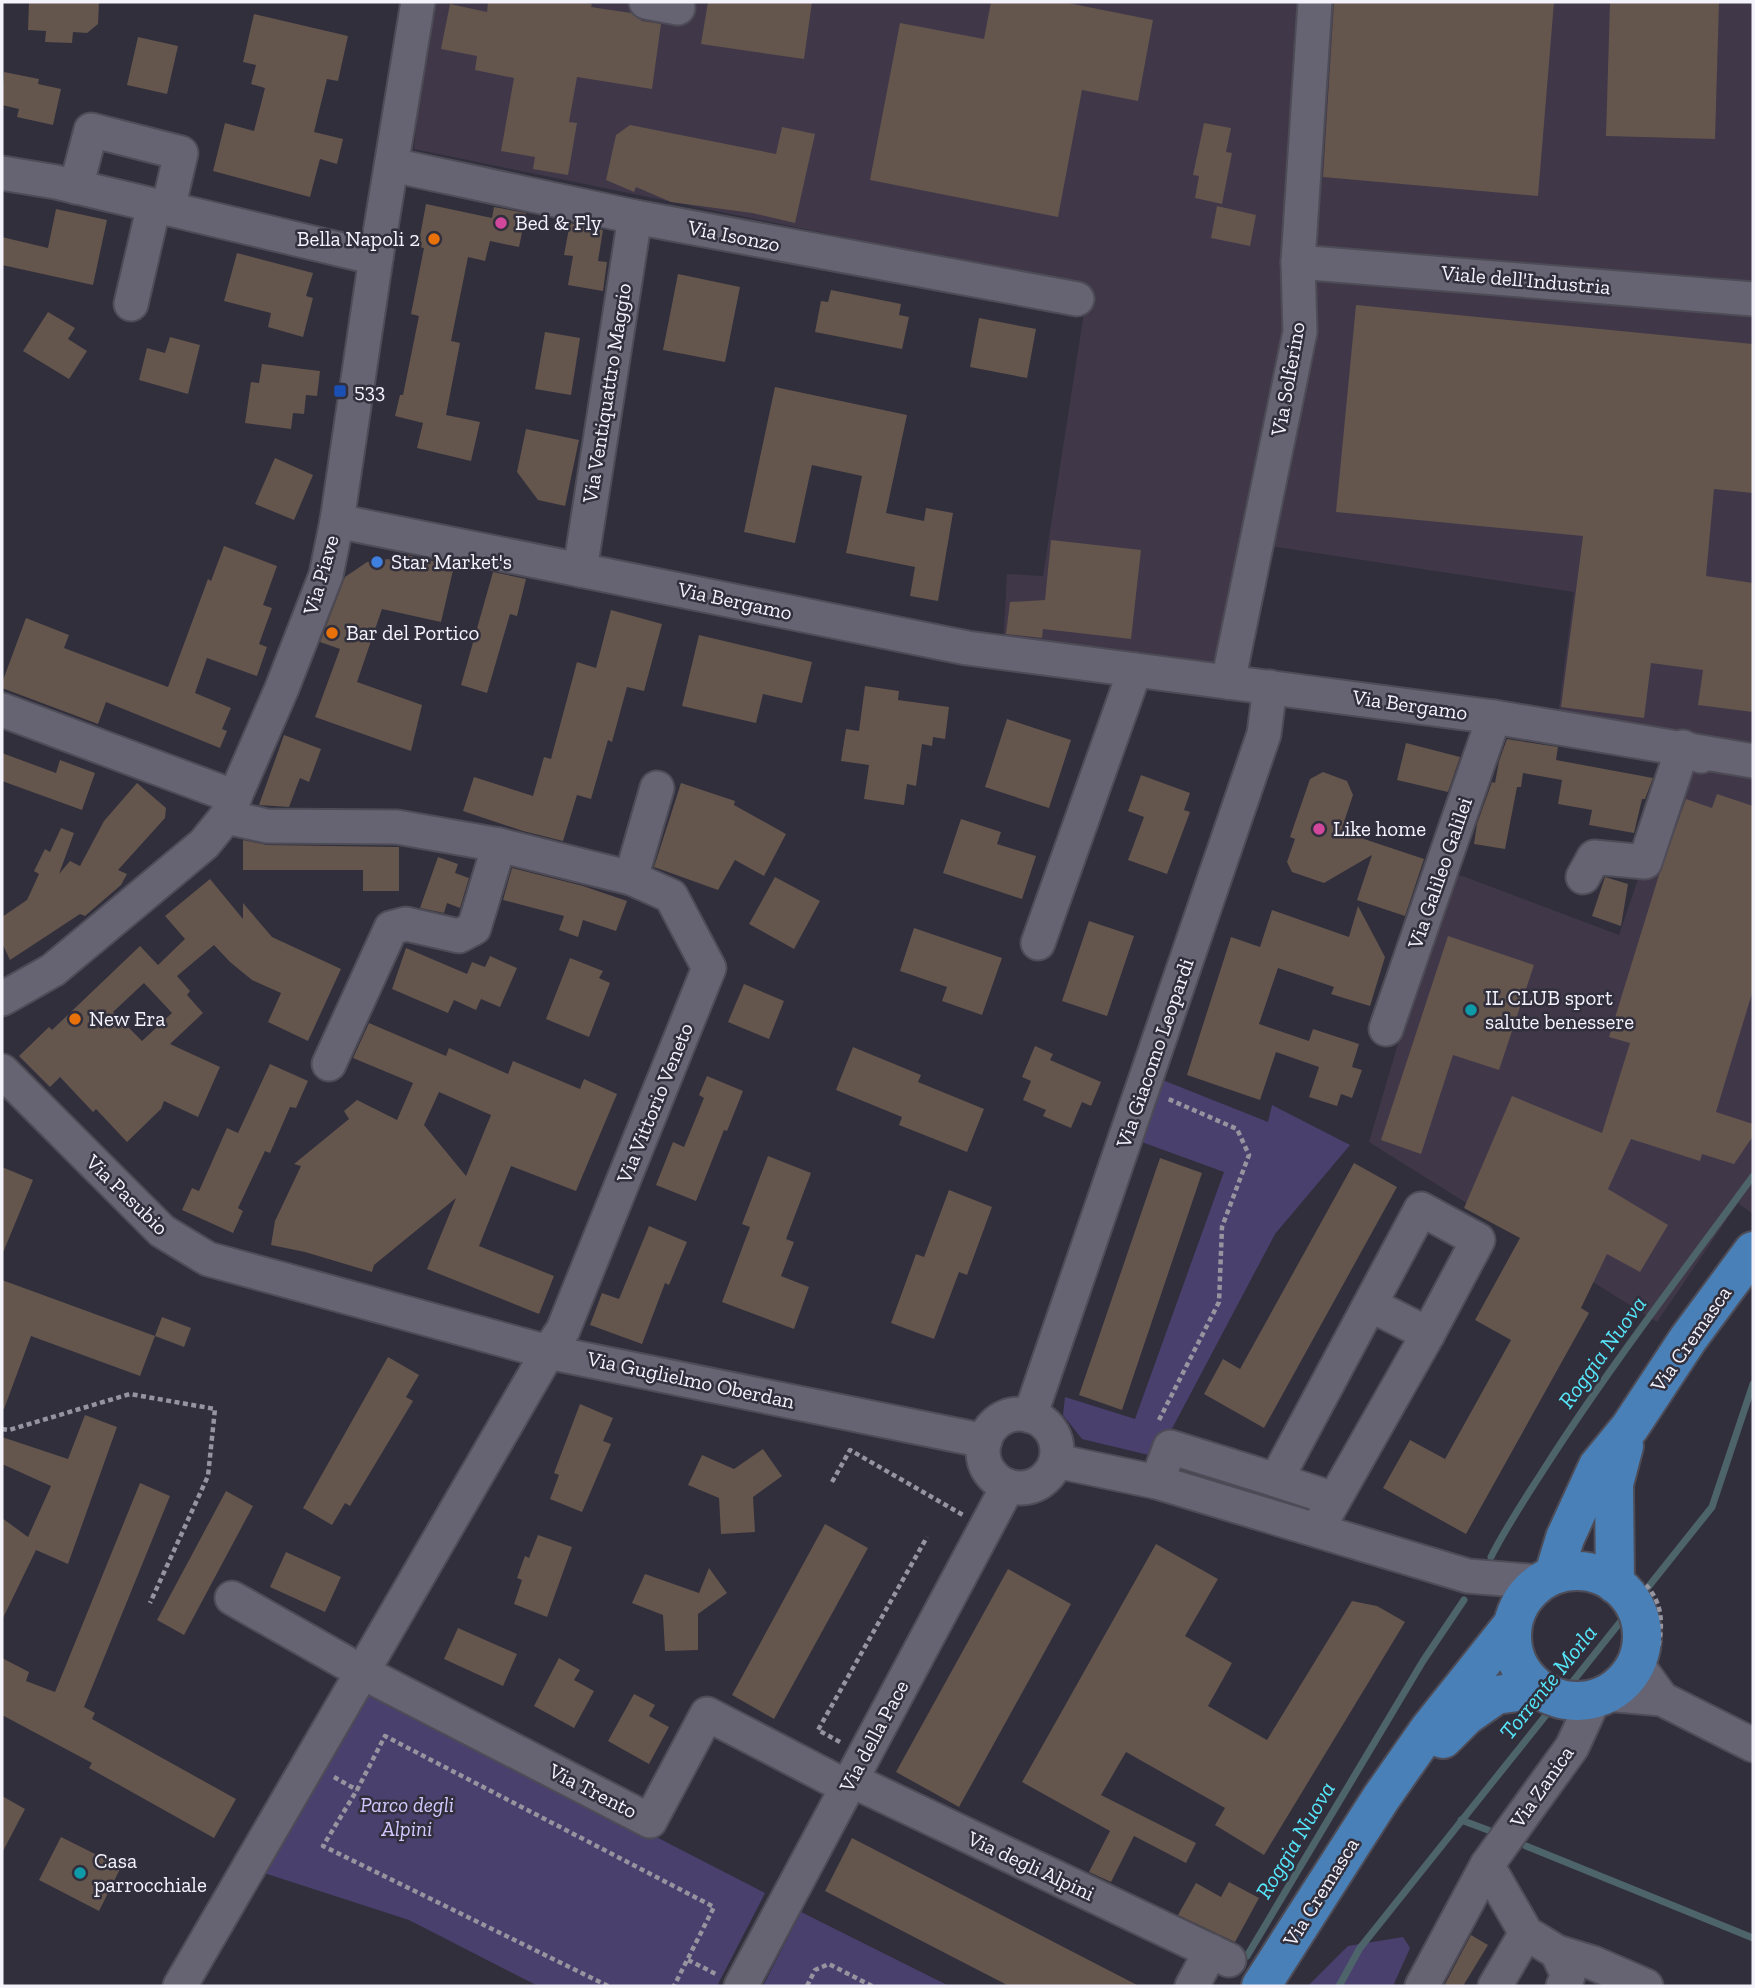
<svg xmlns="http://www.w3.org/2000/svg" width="1755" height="1988" viewBox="0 0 1755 1988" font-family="'Zilla Slab',serif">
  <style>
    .industrial { fill: #403849 }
    .green { fill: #4a406e }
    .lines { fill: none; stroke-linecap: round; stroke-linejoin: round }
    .stream { stroke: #4d646a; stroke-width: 7 }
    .building { fill: #64554d; fill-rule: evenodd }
    .minor-casing { stroke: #4e4c57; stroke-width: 37 }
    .major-casing { stroke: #4e4c57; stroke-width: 42 }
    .path { stroke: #95949f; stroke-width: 4.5; stroke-dasharray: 5 3.5; stroke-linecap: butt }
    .minor { stroke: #666472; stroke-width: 33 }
    .major { stroke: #4980b7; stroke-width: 38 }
    .hotel-dot { fill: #d1479c; stroke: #312f3c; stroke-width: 2.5 }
    .food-dot { fill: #e8710a; stroke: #312f3c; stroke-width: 2.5 }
    .transit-dot { fill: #1a4fb4; stroke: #312f3c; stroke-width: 2.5 }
    .shop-dot { fill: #3f7fe0; stroke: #312f3c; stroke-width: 2.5 }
    .culture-dot { fill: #0f9aa8; stroke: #312f3c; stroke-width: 2.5 }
    .labels { text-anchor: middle; stroke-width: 5; stroke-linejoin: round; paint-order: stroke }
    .poi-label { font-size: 21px; fill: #f4f3fc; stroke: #312f3c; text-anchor: start }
    .street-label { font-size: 21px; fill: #f4f3fc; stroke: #312f3c }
    .park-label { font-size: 21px; font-style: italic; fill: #d3c9ff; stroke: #312f3c }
    .water-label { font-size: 23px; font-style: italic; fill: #56e6fa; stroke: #312f3c }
  </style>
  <rect width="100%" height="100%" fill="#312f3c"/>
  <path class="industrial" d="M429,2H1753V1214L1738,1203L1657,1322L1369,1142L1449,871L1619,935L1683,747L1556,732L1574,592L1264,545L1237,688L1003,648L1007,574L1043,576L1088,287L414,149Z"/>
  <g class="green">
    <path d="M1160,1079L1268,1122L1272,1105L1350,1145L1275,1234L1157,1457L1082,1439L1063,1415L1065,1397L1135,1419L1224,1172L1139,1141Z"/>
    <path d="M367,1688L765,1893L717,1986H538L409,1920L261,1872Z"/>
    <path d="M801,1912L949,1986H763Z"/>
    <path d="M1403,1937L1410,1948L1393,1986H1308L1348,1946Z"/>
  </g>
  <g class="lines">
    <g class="stream">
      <path d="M1491,1557C1507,1525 1527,1496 1546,1466C1610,1366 1683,1272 1753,1176"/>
      <path d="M1461,1820L1488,1830"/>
      <path d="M1526,1846L1753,1938"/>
      <path d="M1247,1956L1423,1661L1464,1600"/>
      <path d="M1339,1986L1360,1948L1712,1507L1753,1384"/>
    </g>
  </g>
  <g class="building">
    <path d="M29,2H99L98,24L87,33L73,32L72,43L45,42L46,31L28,30Z"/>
    <path d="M488,2H581L592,4L591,7L631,13L642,21L661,24L652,89L577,77L569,122L577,123L568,175L533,169L535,157L501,151L514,78L475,70L477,56L441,49L450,4L487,12Z"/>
    <path d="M708,2H812L804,59L701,44Z"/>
    <path d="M991,2H1063L1153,20L1138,101L1082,90L1058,217L870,180L900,23L984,39Z"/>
    <path d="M1334,2H1554L1538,196L1323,177Z"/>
    <path d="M1610,2H1719L1715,139L1606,136Z"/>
    <path d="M254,14L348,36L338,81L327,79L314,132L343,139L337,164L320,159L310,197L213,171L225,123L254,131L265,88L251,84L256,65L243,62Z"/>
    <path d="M138,37L178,46L167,94L127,85Z"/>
    <path d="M4,72L39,79L38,84L61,89L53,125L17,117L19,109L2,105Z"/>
    <path d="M1204,123L1231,128L1226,152L1232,153L1222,204L1195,198L1199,176L1193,175Z"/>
    <path d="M630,125L776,154L782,127L815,134L795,223L752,213L671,202L636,187L634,192L606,180L616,135Z"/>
    <path d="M426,204L492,218L494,207L526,213L519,247L490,241L485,261L468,257L451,341L460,343L446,415L480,422L471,461L417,448L423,423L395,416L400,395H403L419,316L411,314L424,248L418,247Z"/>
    <path d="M1217,206L1256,215L1250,246L1211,238Z"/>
    <path d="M56,209L107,220L93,285L2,265V237L48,248Z"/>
    <path d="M570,223L603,230L598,261L607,262L603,291L568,285L573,256L564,255Z"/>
    <path d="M237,253L313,273L306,296L313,298L303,337L268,327L271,313L224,301Z"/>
    <path d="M678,274L740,287L725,362L663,350Z"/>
    <path d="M831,290L901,304L899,315L909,317L902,349L815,332L821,301L828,302Z"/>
    <path d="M1356,305L1753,344V493L1714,489L1706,576L1753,583V712L1698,705L1703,670L1651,663L1644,718L1561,707L1583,536L1336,512Z"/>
    <path d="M48,312L75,328L68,339L87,351L69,379L23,351Z"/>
    <path d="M979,318L1036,329L1027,378L970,367Z"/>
    <path d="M545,332L580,338L571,395L535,389Z"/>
    <path d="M170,337L200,345L188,394L139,380L147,348L165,353Z"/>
    <path d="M262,364L320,371L317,396L306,395L304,414L293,413L291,429L245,423L251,382L259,383Z"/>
    <path d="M775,387L907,415L886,513L924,521L926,508L953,513L938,601L910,596L915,567L846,553L862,476L812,465L795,543L744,532Z"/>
    <path d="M526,429L579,440L565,506L538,500L517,472Z"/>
    <path d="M275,458L313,475L294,520L255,504Z"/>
    <path d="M1051,540L1141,550L1131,639L1043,629L1042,638L1006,634L1010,602L1045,600Z"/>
    <path d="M224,546L277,566L263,605L272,608L259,644L267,647L257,676L207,658L195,693L231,708L222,729L227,731L220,748L106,702L98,724L2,688V683L26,618L69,635L64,648L168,687L208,579L211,581Z"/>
    <path d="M398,553L454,566L441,622L382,609L357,682L422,705L411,751L315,717L340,649L320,642L345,577L367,562L397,558Z"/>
    <path d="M493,572L526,579L517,616L510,614L487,693L461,685Z"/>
    <path d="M611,610L662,624L644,691L627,687L612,742L608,740L591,799L577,795L563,841L523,831L463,811L474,777L533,796L544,757L551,759L577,662L596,668Z"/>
    <path d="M699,635L812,662L802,703L763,694L756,723L682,706Z"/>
    <path d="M865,686L899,691L898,700L949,707L945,739L933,737L932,746L922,744L916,786L907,784L904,805L864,799L869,765L841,761L846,729L859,731Z"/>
    <path d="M1007,719L1071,740L1049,808L985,787Z"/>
    <path d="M284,735L321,749L309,782L300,778L289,807L259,805Z"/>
    <path d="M1507,739L1558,747L1556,760L1653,778L1645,799H1642L1634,833L1589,825L1592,810L1558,804L1562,780L1523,773L1521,787H1517L1505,849L1474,844L1477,824L1492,782L1495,783L1499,761Z"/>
    <path d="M1406,743L1460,757L1448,792L1397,780Z"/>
    <path d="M2,753L56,773L60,760L95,773L82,810L2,781Z"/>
    <path d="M1323,772L1347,781L1353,795L1342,828L1350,831L1349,834L1424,859L1405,916L1357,900L1372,855L1324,883L1292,872L1287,862L1295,839L1290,837L1310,779Z"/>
    <path d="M1141,775L1190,793L1184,810L1190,812L1167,874L1128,860L1144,817L1128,811Z"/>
    <path d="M137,783L166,808L165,818L118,870L127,874L121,885L85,916L80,914L10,960L2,943V917L27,900L39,874L34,871L45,849L50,852L61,828L74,833L59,874L70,861L80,866L104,821Z"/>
    <path d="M681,783L735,801L734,805L786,834L764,876L735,860L718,890L654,867Z"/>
    <path d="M1717,794L1753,806V990L1716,1112L1753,1124V1136L1734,1164L1702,1154L1700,1161L1631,1139L1608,1189L1668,1225L1640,1272L1607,1254L1581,1308L1589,1313L1466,1534L1383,1488L1410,1440L1445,1459L1511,1340L1475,1320L1520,1238L1464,1208L1512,1096L1602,1133L1630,1043L1609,1037L1659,875L1686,799L1712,808Z"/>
    <path d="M961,819L1001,832L997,844L1036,856L1022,899L943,873Z"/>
    <path d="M243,840L267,845L399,847V891H363V870H243Z"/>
    <path d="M438,857L458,864L455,873L469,878L460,908L447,903L444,913L420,908Z"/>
    <path d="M512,868L583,886L627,901L616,931L583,920L578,937L559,930L564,916L503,900Z"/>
    <path d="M775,877L820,901L794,949L749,924Z"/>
    <path d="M1605,877L1628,884L1621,926L1592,916Z"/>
    <path d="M210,879L243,919V903L272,937L341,969L308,1041L268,1022L281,993L252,980L230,962L214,945L177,976L190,991L187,995L203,1013L170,1044L220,1067L198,1117L164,1101L161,1109L127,1142L96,1109L93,1112L60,1077L50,1087L19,1056L49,1027L52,1030L140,946L158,965L185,939L165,916ZM144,983L172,1013L142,1041L113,1012Z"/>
    <path d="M1358,906L1385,957L1370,1006L1331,994L1334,987L1278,968L1259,1024L1309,1041L1313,1029L1359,1044L1352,1067L1362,1070L1352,1098L1341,1094L1337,1106L1309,1097L1319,1067L1276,1052L1260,1100L1187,1075L1231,937L1260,947L1272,910L1349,937Z"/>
    <path d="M1089,921L1134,936L1107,1016L1062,1001Z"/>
    <path d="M914,928L1002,958L982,1015L942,1001L947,987L900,971Z"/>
    <path d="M1448,936L1534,965L1499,1070L1453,1055L1421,1154L1381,1140Z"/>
    <path d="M406,948L467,974L472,962L485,967L490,956L517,968L500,1007L481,999L476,1010L454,1000L448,1013L392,989Z"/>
    <path d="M570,958L603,971L599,978L610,983L589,1037L546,1019Z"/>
    <path d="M744,984L784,1001L769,1039L728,1022Z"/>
    <path d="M369,1023L446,1056L449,1048L508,1074L513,1061L580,1089L584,1079L617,1094L576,1191L511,1166L479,1246L554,1276L539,1314L427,1269L456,1198L374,1265L372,1272L305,1252L271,1245L275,1221L301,1166L294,1164L349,1119L344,1111L357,1100L397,1120L413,1083L353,1058ZM439,1092L491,1115L466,1176L424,1125Z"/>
    <path d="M1035,1046L1053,1054L1050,1060L1101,1082L1091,1106L1082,1102L1071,1128L1043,1116L1046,1110L1023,1100L1031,1081L1022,1077Z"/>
    <path d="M853,1047L921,1075L918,1082L984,1109L967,1152L899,1125L902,1117L836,1090Z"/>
    <path d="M270,1064L308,1081L296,1108L290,1107L270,1153L265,1151L238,1208L243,1211L233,1233L182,1210L192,1188L199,1191L227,1128L238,1133Z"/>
    <path d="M707,1076L743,1091L727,1131L724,1130L696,1201L656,1185L673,1142L684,1147L704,1098L699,1095Z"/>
    <path d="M768,1156L811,1173L786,1239L794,1242L781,1276L809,1287L794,1329L722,1302L750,1227L742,1224Z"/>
    <path d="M1160,1158L1202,1173L1122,1410L1079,1395Z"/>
    <path d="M1354,1163L1397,1187L1264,1428L1204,1394L1223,1359L1240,1369Z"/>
    <path d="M2,1167L33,1180L2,1255Z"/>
    <path d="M949,1190L992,1207L967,1275L959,1272L934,1339L891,1323L916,1254L924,1257Z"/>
    <path d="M649,1226L687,1242L669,1285L665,1283L642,1344L590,1325L602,1293L619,1299Z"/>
    <path d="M2,1280L155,1336L140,1376L31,1336L4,1409H2Z"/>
    <path d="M162,1317L191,1328L184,1347L155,1336Z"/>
    <path d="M388,1357L419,1375L406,1397L413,1401L350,1506L345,1503L332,1525L303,1508Z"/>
    <path d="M580,1404L613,1418L603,1441L611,1444L582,1512L550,1499L559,1475L554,1473Z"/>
    <path d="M85,1415L117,1427L68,1564L36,1550L2,1620V1518L28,1537L51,1486L2,1464V1437L68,1459Z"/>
    <path d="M763,1449L782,1476L753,1497L755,1532L721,1534L719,1498L688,1485L702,1455L734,1469Z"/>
    <path d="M140,1483L170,1496L84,1707L95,1713L92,1719L236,1799L214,1838L89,1768L92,1763L2,1715V1658L29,1672L26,1681L55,1692Z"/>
    <path d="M226,1491L253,1506L184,1635L157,1620Z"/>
    <path d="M825,1524L868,1548L774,1719L732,1695Z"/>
    <path d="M538,1535L572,1547L547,1617L514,1604L522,1580L517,1578L525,1556L529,1558Z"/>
    <path d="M1156,1544L1218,1579L1185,1636L1232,1663L1208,1706L1267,1740L1352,1601L1377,1606L1405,1622L1264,1855L1215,1825L1225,1808L1126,1752L1101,1795L1196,1843L1186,1863L1134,1836L1111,1882L1089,1872L1110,1831L1022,1782Z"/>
    <path d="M286,1552L341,1577L325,1612L270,1587Z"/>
    <path d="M709,1568L727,1593L698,1614V1650L665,1651L663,1615L632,1603L645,1574L699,1593Z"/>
    <path d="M1008,1569L1071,1604L959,1807L896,1772Z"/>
    <path d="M458,1628L517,1654L503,1686L444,1659Z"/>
    <path d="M559,1658L580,1670L574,1680L594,1691L574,1728L534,1706Z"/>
    <path d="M634,1694L655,1705L649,1716L669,1727L649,1764L608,1741Z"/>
    <path d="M2,1796L25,1809L2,1853Z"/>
    <path d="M61,1837L121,1867L99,1911L39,1880Z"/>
    <path d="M852,1838L1139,1986H1009L825,1891Z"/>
    <path d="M1229,1882L1259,1898L1235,1942L1178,1915L1196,1883L1221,1897Z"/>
    <path d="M1471,1935L1488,1945L1463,1986H1444Z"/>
  </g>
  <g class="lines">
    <defs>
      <g id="minor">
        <path d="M646,2L678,8"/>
        <path d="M392,165L635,217L1077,299"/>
        <path d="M2,173L56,182L376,258"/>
        <path d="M76,187L91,130L181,153L168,209"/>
        <path d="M1298,262L1753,299"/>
        <path d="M131,304L154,205"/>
        <path d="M337,521L967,648L1494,717L1753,761"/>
        <path d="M580,570L635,217"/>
        <path d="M1228,682L1300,332L1298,262L1315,2"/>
        <path d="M2,710L235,797"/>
        <path d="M1583,877L1594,857L1645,862L1683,747L1701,756"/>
        <path d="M631,878L657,788"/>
        <path d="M1038,943L1135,670"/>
        <path d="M2,999L53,970L204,844L226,817L282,688L326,575L337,521L376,258L418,2"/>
        <path d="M1386,1029L1494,717"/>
        <path d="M329,1064L391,928L406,924L459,936L474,928L499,845"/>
        <path d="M2,1071L162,1231L208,1259L548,1352L985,1441"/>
        <path d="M1371,1305L1428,1334"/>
        <circle cx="1020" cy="1451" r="37"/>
        <path d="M1030,1416L1264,734L1270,687"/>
        <path d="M1056,1461L1157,1482L1468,1576L1540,1582"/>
        <path d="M1276,1480L1334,1499"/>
        <path d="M1157,1482L1170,1447L1276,1480L1421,1209L1478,1240L1428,1334L1317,1530"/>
        <path d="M232,1598L362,1672L650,1821L707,1714L847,1787"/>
        <path d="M1636,1663L1662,1699"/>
        <path d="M1606,1694L1662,1699L1753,1745"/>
        <path d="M1594,1699L1572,1747L1487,1865L1526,1933L1557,1952L1593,1963L1646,1986"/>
        <path d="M851,1780L1229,1960"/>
        <path d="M1557,1952L1568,1976L1563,1986"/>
        <path d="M180,1986L548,1352L563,1330L709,968L671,896L631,878L499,845L397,827L267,826L226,817"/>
        <path d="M741,1986L1008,1486"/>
        <path d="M1192,1986L1211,1951"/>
        <path d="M1422,1986L1487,1865"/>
        <path d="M1495,1986L1526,1933"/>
      </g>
      <g id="major">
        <circle cx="1577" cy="1636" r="65"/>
        <path d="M1554,1574L1565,1538L1598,1466L1630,1427L1688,1339L1753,1251"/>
        <path d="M1615,1584L1614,1484L1624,1446"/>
        <path d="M1443,1739L1466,1716L1496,1695L1539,1689"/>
        <path d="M1261,1986L1381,1798L1430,1728L1512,1625"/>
      </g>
    </defs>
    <use href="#minor" class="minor-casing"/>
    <use href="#major" class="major-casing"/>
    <g class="path">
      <path d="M1159,1420L1219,1302L1222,1227L1249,1155L1237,1129L1166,1098"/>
      <path d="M2,1429L9,1430L130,1394L215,1409L208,1476L150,1603"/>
      <path d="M832,1482L850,1450L963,1515"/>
      <path d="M1646,1585C1663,1604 1663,1624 1658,1648"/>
      <path d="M840,1742L818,1730L927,1537"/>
      <path d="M334,1777L357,1790"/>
      <path d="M688,1960L718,1975"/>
      <path d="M608,1986L323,1846L357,1790L385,1736L714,1907L674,1986"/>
      <path d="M807,1986L815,1970L829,1964L872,1986"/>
    </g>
    <use href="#minor" class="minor"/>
    <use href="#major" class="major"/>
  </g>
  <g class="hotel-dot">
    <circle cx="501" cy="223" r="7"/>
    <circle cx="1319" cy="829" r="7"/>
  </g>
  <g class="food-dot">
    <circle cx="434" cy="239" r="7"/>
    <circle cx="332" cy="633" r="7"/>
    <circle cx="75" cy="1019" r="7"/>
  </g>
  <rect class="transit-dot" x="333" y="384" width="14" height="14" rx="3.5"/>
  <circle class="shop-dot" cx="377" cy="562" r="7"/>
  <g class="culture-dot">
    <circle cx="1471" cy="1010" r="7"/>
    <circle cx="80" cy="1873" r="7"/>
  </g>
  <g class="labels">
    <g class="poi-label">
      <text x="515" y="230">Bed &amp; Fly</text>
      <text x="420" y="246" text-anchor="end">Bella Napoli 2</text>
      <text x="354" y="398">533</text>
      <text x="391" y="569">Star Market's</text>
      <text x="346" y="640">Bar del Portico</text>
      <text x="1333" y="836">Like home</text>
      <text x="1485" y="1005">IL CLUB sport<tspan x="1485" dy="24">salute benessere</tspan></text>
      <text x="89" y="1026">New Era</text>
      <text x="94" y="1868">Casa<tspan x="94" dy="24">parrocchiale</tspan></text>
    </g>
    <g class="street-label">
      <text transform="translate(734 236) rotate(11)" y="7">Via Isonzo</text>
      <text transform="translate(1526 280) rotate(5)" y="7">Viale dell'Industria</text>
      <text transform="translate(1288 379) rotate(-80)" y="7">Via Solferino</text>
      <text transform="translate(607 393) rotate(-81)" y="7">Via Ventiquattro Maggio</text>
      <text transform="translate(321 575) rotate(-74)" y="7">Via Piave</text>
      <text transform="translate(735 601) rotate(12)" y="7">Via Bergamo</text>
      <text transform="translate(1410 705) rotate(8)" y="7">Via Bergamo</text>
      <text transform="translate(1440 873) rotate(-71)" y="7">Via Galileo Galilei</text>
      <text transform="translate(1155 1053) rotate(-71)" y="7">Via Giacomo Leopardi</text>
      <text transform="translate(655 1103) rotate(-68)" y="7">Via Vittorio Veneto</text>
      <text transform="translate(127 1195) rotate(44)" y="7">Via Pasubio</text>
      <text transform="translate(1691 1339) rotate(-55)" y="7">Via Cremasca</text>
      <text transform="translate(691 1380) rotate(12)" y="7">Via Guglielmo Oberdan</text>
      <text transform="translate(874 1736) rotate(-62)" y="7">Via della Pace</text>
      <text transform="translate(1542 1787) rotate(-55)" y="7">Via Zanica</text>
      <text transform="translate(593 1791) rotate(27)" y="7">Via Trento</text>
      <text transform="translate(1031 1866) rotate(25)" y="7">Via degli Alpini</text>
      <text transform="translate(1321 1892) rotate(-58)" y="7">Via Cremasca</text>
    </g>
    <g class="park-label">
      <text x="407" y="1812">Parco degli<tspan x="407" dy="24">Alpini</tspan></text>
    </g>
    <g class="water-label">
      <text transform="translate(1602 1352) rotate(-54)" y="8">Roggia Nuova</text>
      <text transform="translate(1548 1682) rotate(-51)" y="8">Torrente Morla</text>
      <text transform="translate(1295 1840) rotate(-59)" y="8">Roggia Nuova</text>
    </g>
  </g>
  <rect width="1755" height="1988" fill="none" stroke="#f4f3fc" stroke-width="7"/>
</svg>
